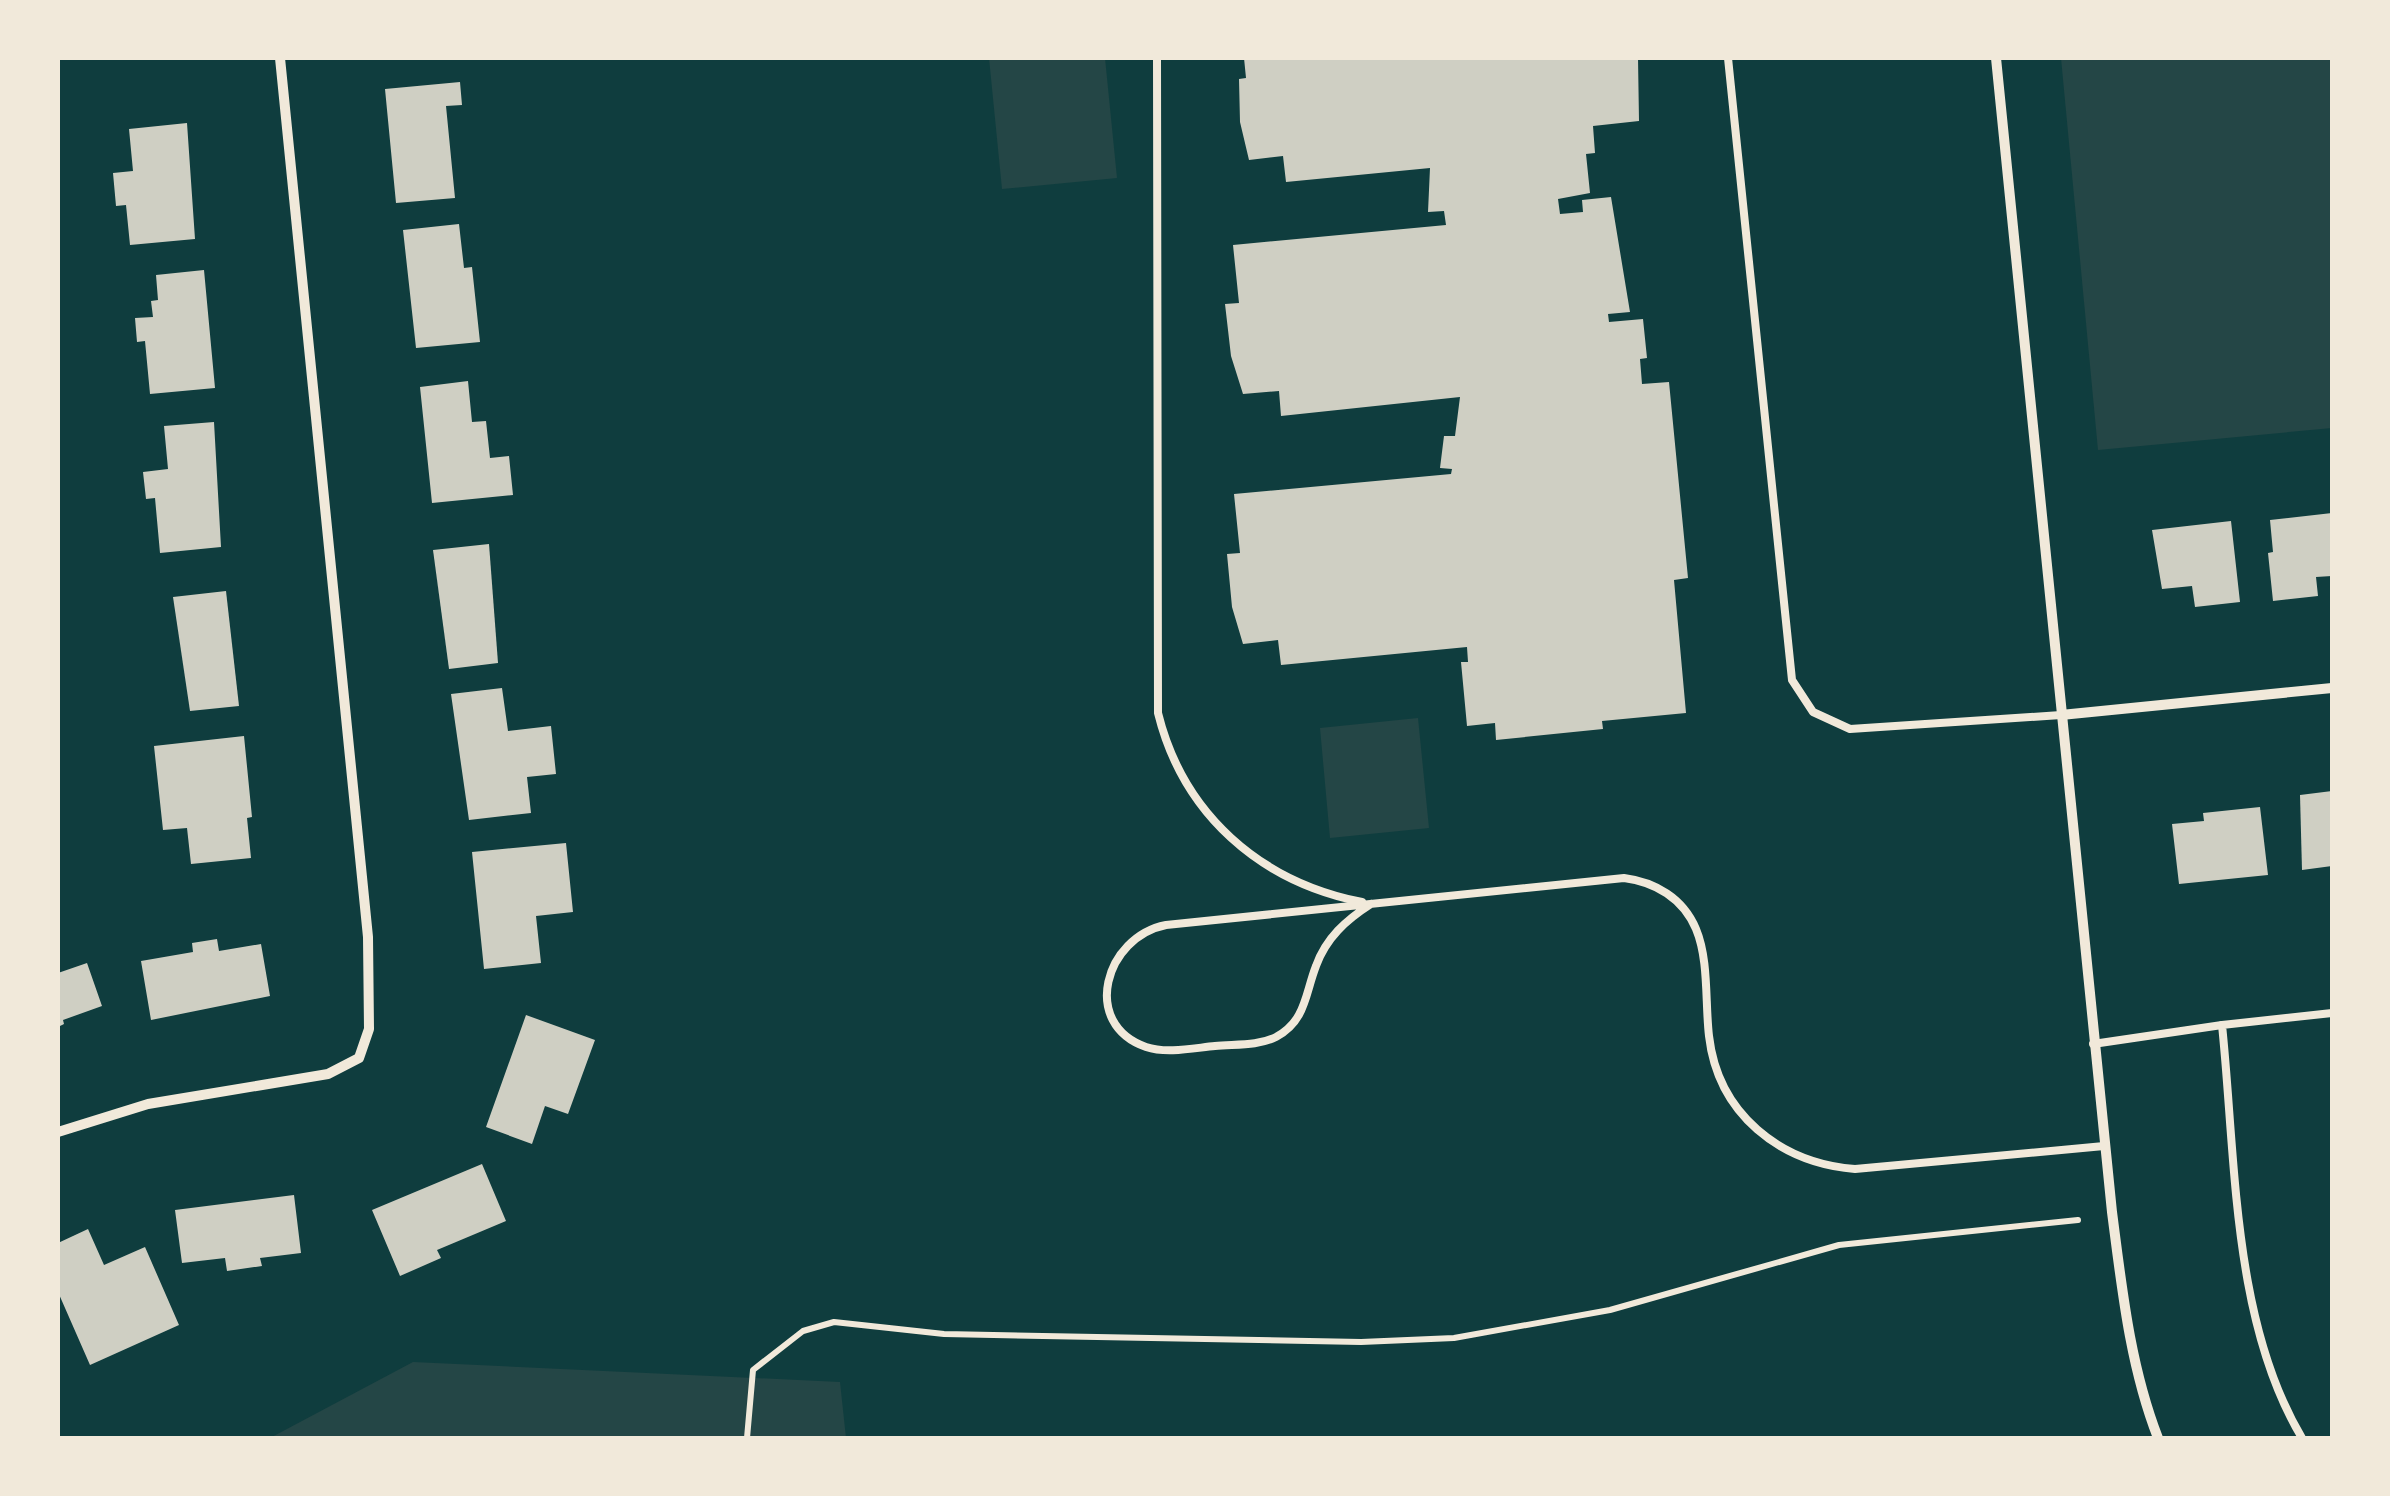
<svg xmlns="http://www.w3.org/2000/svg" width="2390" height="1496" viewBox="0 0 2390 1496" font-family="'Zilla Slab',serif">
  <style>
    .green { fill: #244646 }
    .building { fill: #cfcfc3 }
    .lines { fill: none; stroke-linecap: round; stroke-linejoin: round }
    .path { stroke: #f1e9da; stroke-width: 6 }
    .service { stroke: #f1e9da; stroke-width: 8 }
    .minor { stroke: #f1e9da; stroke-width: 10 }
  </style>
  <rect width="100%" height="100%" fill="#0f3d3e"/>
  <g class="green">
    <path d="M989,58H1105L1117,178L1002,189Z"/>
    <path d="M2061,58H2332V428L2098,450Z"/>
    <path d="M1418,718L1429,828L1330,838L1320,728Z"/>
    <path d="M413,1362L840,1382L846,1438H270Z"/>
  </g>
  <g class="building">
    <path d="M1244,58H1638L1639,121L1593,126L1595,153L1586,154L1590,193L1558,199L1560,214L1583,212L1582,200L1611,197L1630,312L1608,314L1609,322L1643,319L1647,358L1640,359L1642,384L1669,382L1688,578L1674,580L1686,713L1602,721L1603,729L1496,740L1495,723L1467,726L1461,662H1468L1467,647L1281,665L1278,640L1243,644L1232,607L1227,554L1240,553L1234,494L1451,474L1452,469L1440,468L1444,436H1455L1460,397L1281,416L1279,391L1243,394L1231,356L1225,304L1239,303L1233,245L1446,225L1444,211L1428,212L1430,168L1286,182L1283,156L1249,160L1240,122L1239,79L1246,78Z"/>
    <path d="M460,82L462,105L446,106L455,198L396,203L385,89Z"/>
    <path d="M187,123L195,239L130,245L126,205L116,206L113,173L133,171L129,129Z"/>
    <path d="M459,224L464,268L472,267L480,342L416,348L403,230Z"/>
    <path d="M204,270L215,388L150,394L145,341L137,342L135,318L153,317L151,301L158,300L156,275Z"/>
    <path d="M468,381L472,422L486,421L490,458L509,456L513,495L432,503L420,387Z"/>
    <path d="M214,422L221,547L160,553L155,498L146,499L143,472L168,469L164,426Z"/>
    <path d="M2332,513V576L2316,577L2318,596L2273,601L2268,553L2273,552L2270,520Z"/>
    <path d="M2231,521L2240,602L2195,607L2192,586L2162,589L2152,530Z"/>
    <path d="M489,544L498,663L449,669L433,550Z"/>
    <path d="M226,591L239,706L190,711L173,597Z"/>
    <path d="M502,688L508,731L551,726L556,774L527,777L531,813L469,820L451,694Z"/>
    <path d="M244,736L252,817L247,818L251,858L191,864L187,828L163,830L154,746Z"/>
    <path d="M2332,791V866L2302,870L2300,795Z"/>
    <path d="M2260,807L2268,875L2179,884L2172,824L2204,821L2203,813Z"/>
    <path d="M566,843L573,912L536,916L541,963L484,969L472,852Z"/>
    <path d="M217,939L219,951L261,944L270,996L151,1020L141,961L193,952L192,943Z"/>
    <path d="M87,963L102,1006L63,1020L64,1024L58,1027V973Z"/>
    <path d="M526,1015L595,1040L568,1114L545,1106L532,1144L486,1127Z"/>
    <path d="M482,1164L506,1221L437,1250L441,1258L400,1276L372,1210Z"/>
    <path d="M294,1195L301,1253L260,1258L262,1266L227,1271L225,1258L182,1263L175,1210Z"/>
    <path d="M88,1229L104,1265L145,1247L179,1325L90,1365L58,1292V1243Z"/>
  </g>
  <g class="lines">
    <path class="path" d="M747,1438L753,1370L803,1331L834,1322L944,1334L1361,1342L1454,1338L1610,1310L1839,1245L2078,1220"/>
    <g class="service">
      <path d="M1157,58L1158,713C1183,814 1260,882 1362,902"/>
      <path d="M1728,58L1792,680L1813,712L1850,729L2061,715"/>
      <path d="M1371,904C1346,920 1326,938 1316,966C1305,994 1306,1021 1276,1037C1258,1046 1235,1044 1215,1046C1194,1048 1167,1054 1146,1047C1080,1024 1105,937 1166,925L1624,878C1655,882 1683,898 1696,929C1709,960 1705,1002 1709,1036C1718,1114 1780,1163 1855,1169L2104,1146"/>
      <path d="M2093,1044L2222,1025"/>
      <path d="M2302,1438C2232,1321 2236,1159 2222,1025L2332,1013"/>
    </g>
    <g class="minor">
      <path d="M1996,58L2112,1212C2122,1289 2130,1366 2158,1438"/>
      <path d="M2061,715L2332,688"/>
      <path d="M58,1132L148,1104L328,1074L359,1058L369,1029L368,937L280,58"/>
    </g>
  </g>
  <rect width="2390" height="1496" fill="none" stroke="#f1e9da" stroke-width="120"/>
</svg>
